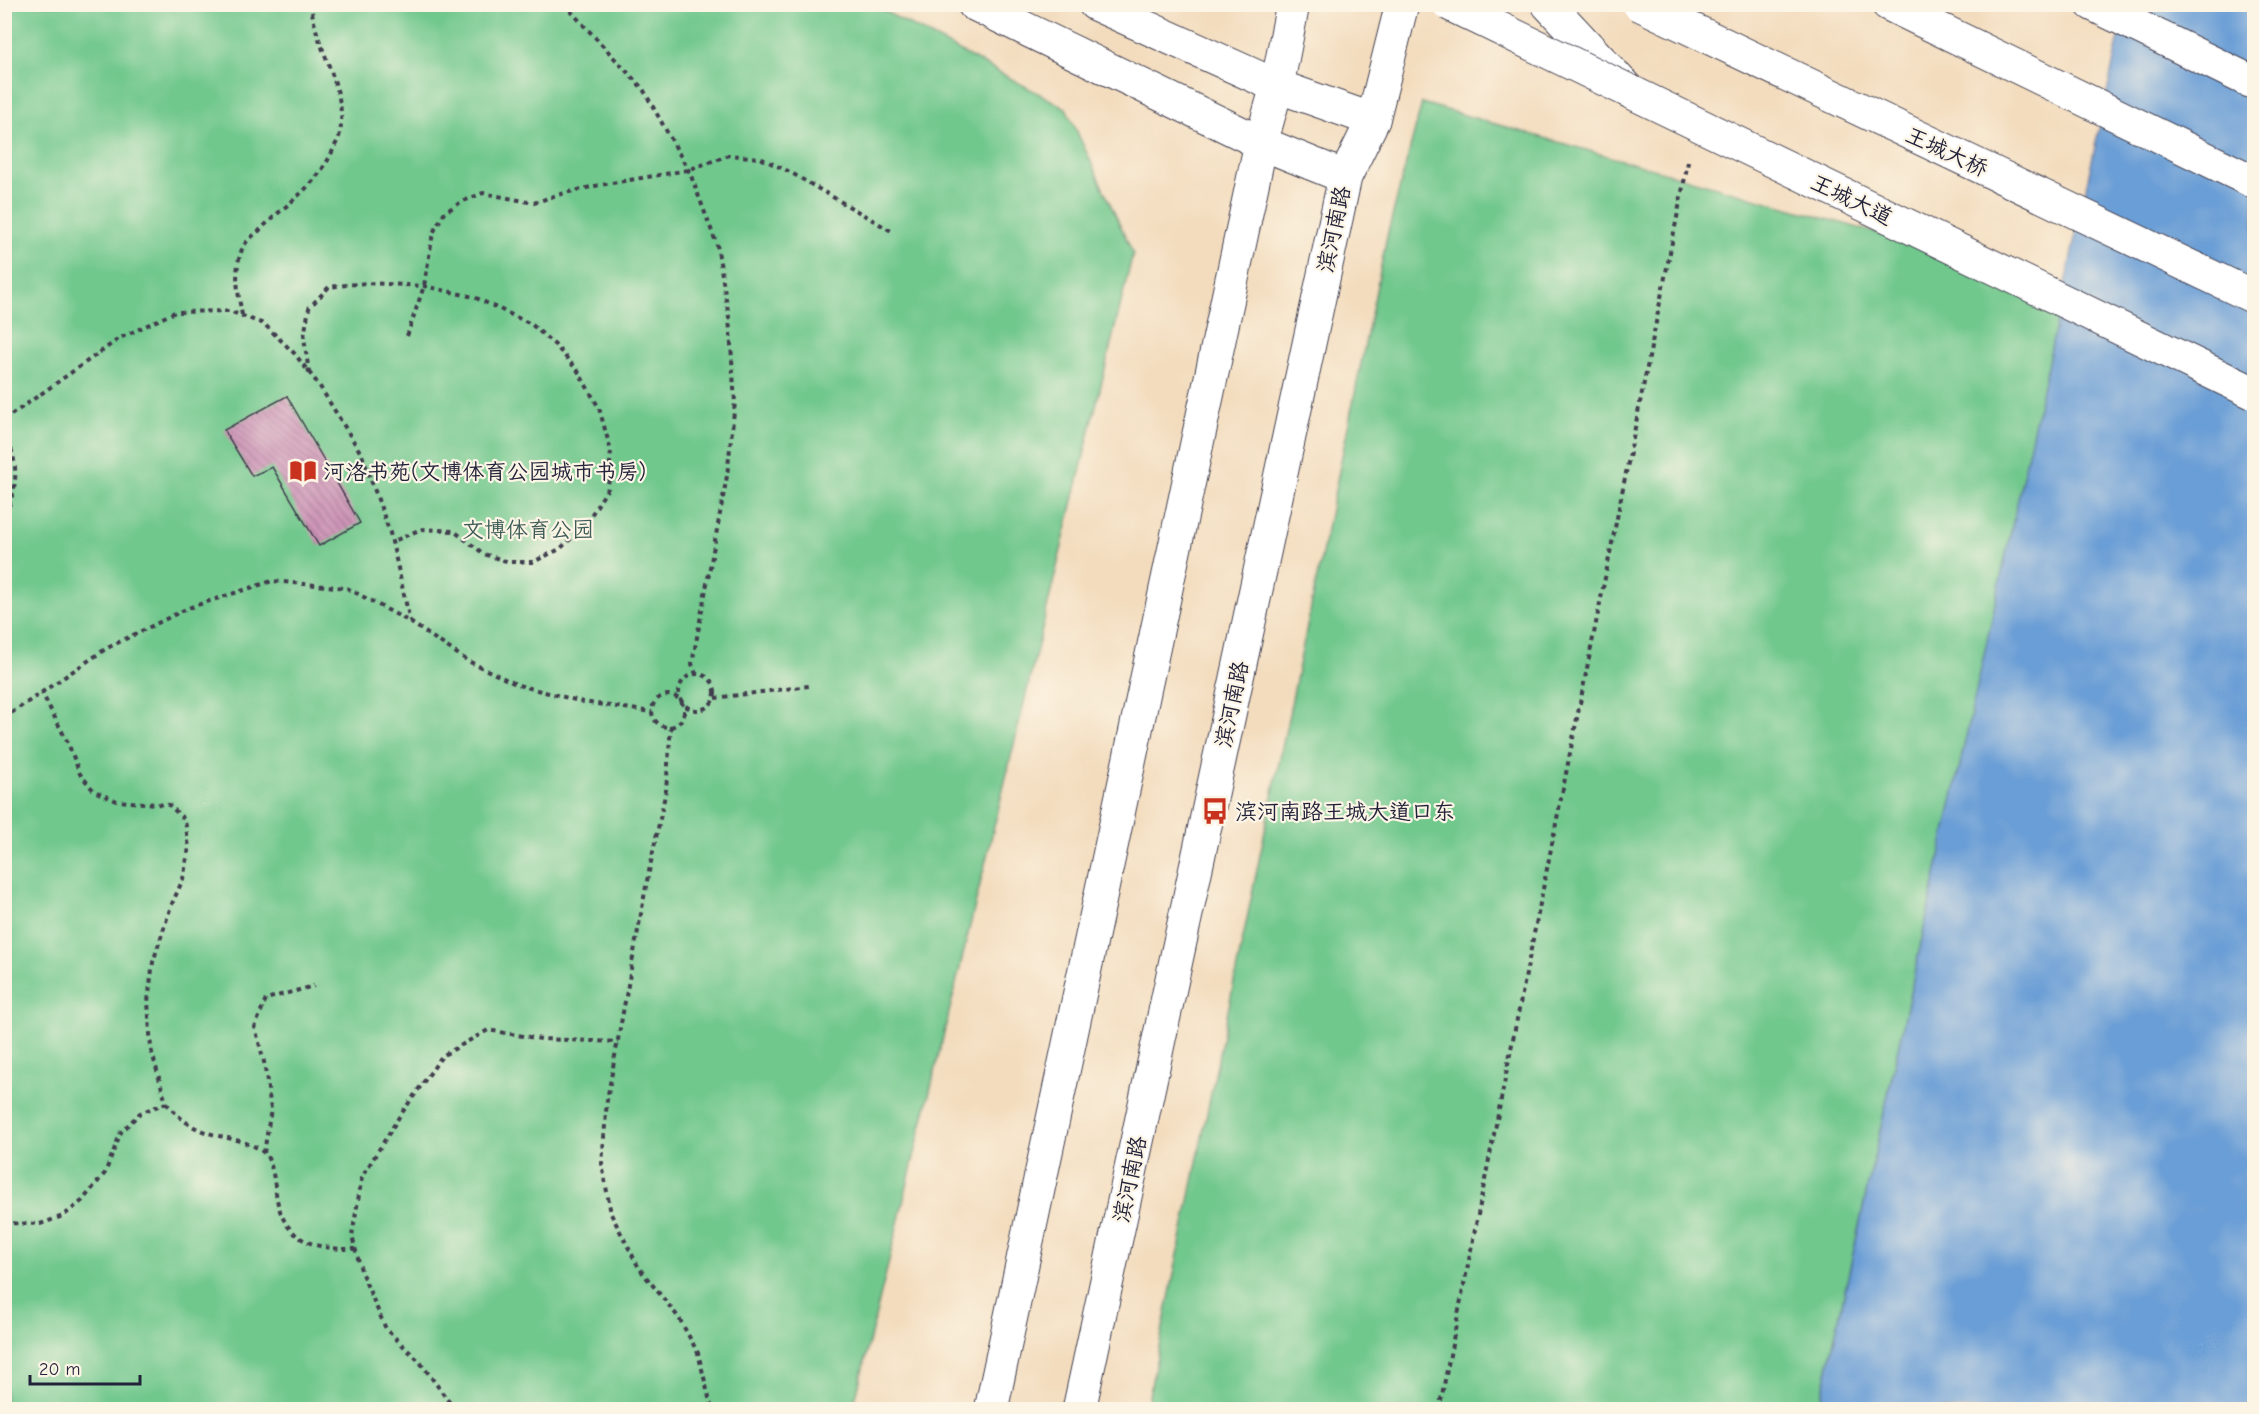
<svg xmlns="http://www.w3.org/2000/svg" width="2259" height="1414" viewBox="0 0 2259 1414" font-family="'Comic Neue','LXGW WenKai TC',sans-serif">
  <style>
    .green { fill: #71c88d; stroke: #4a7564; stroke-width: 1.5 }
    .water { fill: #6a9ed6; stroke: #466088; stroke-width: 1.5 }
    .building { fill: url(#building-back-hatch) }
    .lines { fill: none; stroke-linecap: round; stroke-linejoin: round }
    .primary-casing { stroke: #413e4e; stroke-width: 35 }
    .highway-casing { stroke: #413e4e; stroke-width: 35 }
    .path { stroke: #413e4e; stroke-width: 4; stroke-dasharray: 4.5 4.5; stroke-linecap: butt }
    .primary { stroke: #fff; stroke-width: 33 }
    .highway { stroke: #fff; stroke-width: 33 }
    .primary-bridge-casing { stroke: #413e4e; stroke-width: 35; stroke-linecap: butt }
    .highway-bridge-casing { stroke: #413e4e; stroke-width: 35; stroke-linecap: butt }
    .primary-bridge { stroke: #fff; stroke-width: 33 }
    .highway-bridge { stroke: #fff; stroke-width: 33 }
    .labels { text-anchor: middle; stroke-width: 4.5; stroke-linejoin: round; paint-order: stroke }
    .street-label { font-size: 22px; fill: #22223b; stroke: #fcf5e5 }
    .poi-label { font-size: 22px; fill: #22223b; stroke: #fcf5e5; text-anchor: start }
    .park-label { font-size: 22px; fill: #3e5c58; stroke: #fcf5e5 }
  </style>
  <defs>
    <pattern id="building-back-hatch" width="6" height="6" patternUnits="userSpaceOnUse" patternTransform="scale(1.5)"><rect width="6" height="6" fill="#cc92b6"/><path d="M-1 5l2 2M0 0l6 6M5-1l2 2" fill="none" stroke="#a57795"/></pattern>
  </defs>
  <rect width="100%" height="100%" fill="#fcf5e5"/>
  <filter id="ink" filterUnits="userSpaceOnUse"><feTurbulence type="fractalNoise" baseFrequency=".0167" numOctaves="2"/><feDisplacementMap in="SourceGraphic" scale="12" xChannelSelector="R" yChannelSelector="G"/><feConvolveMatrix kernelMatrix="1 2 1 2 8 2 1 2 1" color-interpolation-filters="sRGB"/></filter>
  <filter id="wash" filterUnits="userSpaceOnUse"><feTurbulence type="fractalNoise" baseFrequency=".008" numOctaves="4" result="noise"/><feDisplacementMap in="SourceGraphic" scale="24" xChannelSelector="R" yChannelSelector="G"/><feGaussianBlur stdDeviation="1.35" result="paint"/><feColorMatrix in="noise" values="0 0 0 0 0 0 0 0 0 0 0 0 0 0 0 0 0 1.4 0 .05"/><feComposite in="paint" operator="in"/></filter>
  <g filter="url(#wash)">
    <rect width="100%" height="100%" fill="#f3dcbd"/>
    <g class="green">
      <path d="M5,5H873L1066,108L1133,253L853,1409H5Z"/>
      <path d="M1422,103L2065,287L1819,1409L1146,1410L1388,232Z"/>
    </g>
    <path class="water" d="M2143,5H2254V1409L1819,1410L2124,14Z"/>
    <g id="blocks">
      <path class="building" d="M287,396L360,523L319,546L272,467L252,476L224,430Z"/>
    </g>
  </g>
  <g filter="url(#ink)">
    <use href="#blocks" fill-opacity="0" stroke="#413e4e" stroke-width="1.5"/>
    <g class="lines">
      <defs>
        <g id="primary">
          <path d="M974,4L1261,143L1345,177"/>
          <path d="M1095,4L1277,86L1373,120"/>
          <path d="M2092,4L2254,83"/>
          <path d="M991,1410L1261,143L1277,86L1293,4"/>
          <path d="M1079,1410L1345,177L1373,120L1402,4"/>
        </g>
        <g id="highway">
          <path d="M1548,4L1629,91"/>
          <path d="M1888,4L2254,182"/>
        </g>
      </defs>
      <use href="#primary" class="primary-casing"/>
      <use href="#highway" class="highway-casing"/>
      <g class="path">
        <path d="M564,4L643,89L690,173L717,245L729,317L735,402L727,476L692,664L696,674"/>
        <path d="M242,315C238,293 233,269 243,247C246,241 254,235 259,231C286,203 316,188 333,150C335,145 339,139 340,133C348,88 315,49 311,4"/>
        <path d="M407,336L424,286L433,233L444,213L461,202L483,193L534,203L557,195L595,186L688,170L729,155L760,158L788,171L893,232"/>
        <path d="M309,373L304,337L309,308L329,287L366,283L424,286L474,297L531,324L555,345L578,371L599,408L611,451L608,488L585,525L560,549L533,562H509L484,554L454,531L421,529L392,542"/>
        <path d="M4,420L120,338L175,312L229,311L264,324L294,353L319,385L362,455L390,533L410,621"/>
        <path d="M4,432C20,464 18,487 4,518"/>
        <circle cx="697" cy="692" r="18"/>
        <circle cx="668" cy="711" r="16"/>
        <path d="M715,698L809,686"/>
        <path d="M4,718L107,648L188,608L272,581L347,588L410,622L468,661L518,685L583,702L652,712"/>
        <path d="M671,726L666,790L647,881L607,1100L602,1164L611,1214L639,1268L679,1318L698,1353L712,1410"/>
        <path d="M166,1103C176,1114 185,1123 198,1129C216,1138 250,1139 264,1153C273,1162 274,1181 276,1193C282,1240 313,1250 355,1249"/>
        <path d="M264,1153L271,1109L264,1062L255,1027L266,999L314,986"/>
        <path d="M4,1223L40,1224L63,1216L82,1201L105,1173L121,1132L140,1113L166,1103L151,1049L148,1001L153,962L171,906L183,879L189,848L185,820L169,805L117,801L94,791L80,774L68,743L42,693"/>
        <path d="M455,1410L420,1362L386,1329L362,1274L352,1236L362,1177L399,1117L442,1056L488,1030L541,1039L618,1042"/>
        <path d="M1439,1410L1689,157"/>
      </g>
      <use href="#primary" class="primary"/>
      <use href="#highway" class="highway"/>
      <defs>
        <path id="primary-bridge" d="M1449,4L2254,393"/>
        <path id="highway-bridge" d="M1639,4L2254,297"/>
      </defs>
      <use href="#primary-bridge" class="primary-bridge-casing"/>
      <use href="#highway-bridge" class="highway-bridge-casing"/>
      <use href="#primary-bridge" class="primary-bridge"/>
      <use href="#highway-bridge" class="highway-bridge"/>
    </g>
  </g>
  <defs>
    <symbol id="library-bare" viewBox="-9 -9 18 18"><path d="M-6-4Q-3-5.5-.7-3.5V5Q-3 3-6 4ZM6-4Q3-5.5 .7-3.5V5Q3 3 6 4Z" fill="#c8321e" stroke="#fcf5e5" stroke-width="2.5" paint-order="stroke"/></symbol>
    <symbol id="bus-bare" viewBox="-9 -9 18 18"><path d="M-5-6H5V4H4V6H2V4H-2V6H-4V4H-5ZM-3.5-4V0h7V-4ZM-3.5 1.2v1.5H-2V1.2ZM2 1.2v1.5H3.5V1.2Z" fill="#c8321e" stroke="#fcf5e5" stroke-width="2.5" paint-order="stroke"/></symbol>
  </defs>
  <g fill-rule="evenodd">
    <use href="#library-bare" x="284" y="452" width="38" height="38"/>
    <use href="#bus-bare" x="1196" y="792" width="38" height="38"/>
  </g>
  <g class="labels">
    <g class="street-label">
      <text transform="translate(1947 151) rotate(25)" y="8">王城大桥</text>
      <text transform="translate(1852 199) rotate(26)" y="8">王城大道</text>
      <text transform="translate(1333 229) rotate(-78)" y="8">滨河南路</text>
      <text transform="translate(1231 704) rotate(-78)" y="8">滨河南路</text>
      <text transform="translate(1129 1179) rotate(-78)" y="8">滨河南路</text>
    </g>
    <g class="poi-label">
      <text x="323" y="479">河洛书苑(文博体育公园城市书房)</text>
      <text x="1235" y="819">滨河南路王城大道口东</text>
    </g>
    <g class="park-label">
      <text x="528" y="537">文博体育公园</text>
    </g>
  </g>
  <rect width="2259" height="1414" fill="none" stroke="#fcf5e5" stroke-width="24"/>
  <path d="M30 1375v9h110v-9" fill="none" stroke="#22223b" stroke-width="3"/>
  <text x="39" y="1375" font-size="18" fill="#22223b" stroke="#fcf5e5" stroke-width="4.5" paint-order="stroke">20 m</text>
</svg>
